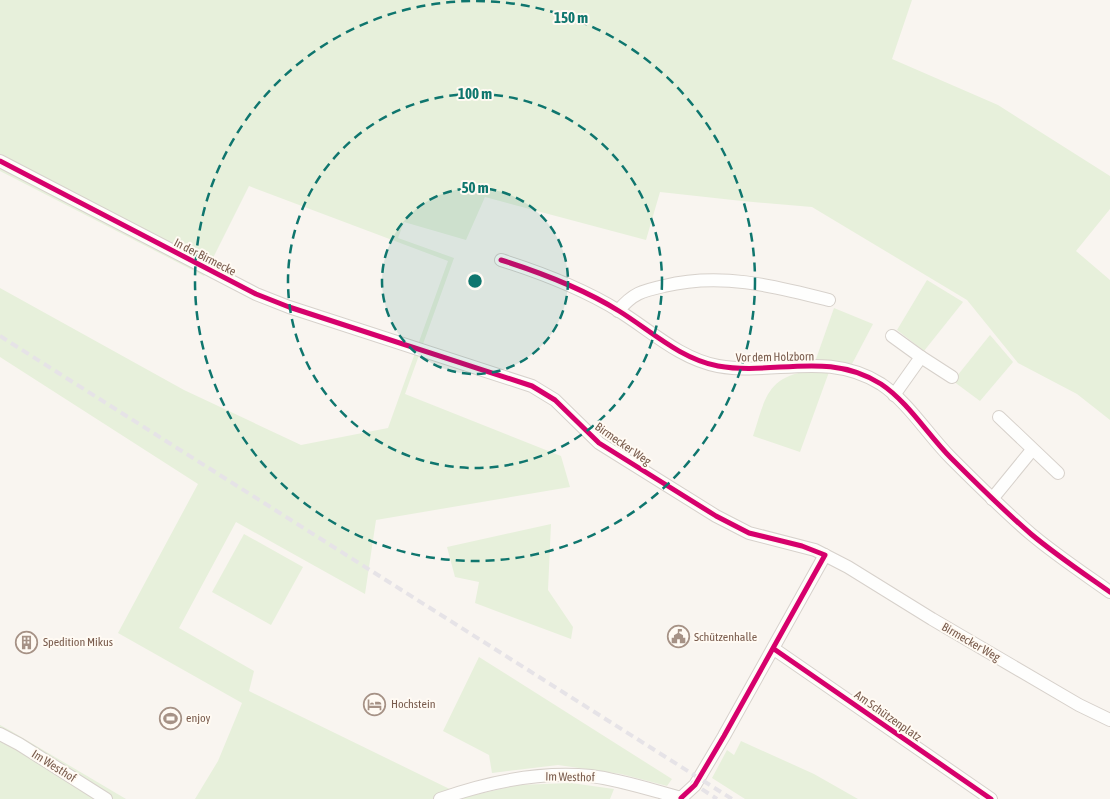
<svg xmlns="http://www.w3.org/2000/svg" width="1110" height="799" viewBox="0 0 1110 799" font-family="'Asap Condensed',sans-serif">
  <style>
    .green { fill: #e7f0db }
    .lines { fill: none; stroke-linecap: round; stroke-linejoin: round }
    .minor-casing { stroke: #d7d1cb; stroke-width: 14 }
    .minor { stroke: #fefefd; stroke-width: 12 }
    .rail { stroke: #e6e3e7; stroke-width: 4; stroke-dasharray: 8 5; stroke-linecap: butt }
    .cycleway-casing { stroke: #fffaf3; stroke-width: 8 }
    .cycleway { stroke: #d6006c; stroke-width: 5 }
    .ring { fill: none; stroke: #0f766e; stroke-width: 2.5; stroke-dasharray: 9 6 }
    .labels { text-anchor: middle; stroke-width: 4; stroke-linejoin: round; paint-order: stroke }
    .street-label { font-size: 12px; fill: #7a5c4d; stroke: #fffaf3 }
    .poi-label { font-size: 12px; fill: #7a5c4d; stroke: #fffaf3; text-anchor: start }
    .centre { fill: #0f766e; stroke: #fffaf3; stroke-width: 2.5 }
    .ring-label { font-size: 15px; text-anchor: middle; font-weight: bold; fill: #0f766e; stroke: #fffaf3; stroke-width: 4; stroke-linejoin: round; paint-order: stroke }
  </style>
  <rect width="100%" height="100%" fill="#f9f5f0"/>
  <g class="green">
    <path d="M0,0H912L892,59L998,105L1110,176V209L1076,251L1110,280V420L1077,394L1018,363L967,300L812,207L742,201L660,192L646,240L485,197L466,240L404,222L398,238L454,258L405,394L561,456L570,487L376,520L365,594L236,522L179,628L254,671L249,691L466,797L517,785L571,783L614,789L610,799H195L218,761L242,703L118,633L198,484L0,357V288L184,390L301,445L388,428L448,261L249,186L204,276L0,171Z"/>
    <path d="M927,280L963,302L924,351L897,330Z"/>
    <path d="M834,308L873,324L852,364L816,359Z"/>
    <path d="M990,335L1013,362L980,401L953,381Z"/>
    <path d="M809,371L829,372L800,452L753,436C765,400 766,377 809,371Z"/>
    <path d="M551,524L548,590L573,627L571,639L475,603L479,582L455,577L447,547Z"/>
    <path d="M244,534L303,567L271,625L212,592Z"/>
    <path d="M479,657L672,779L667,786L621,774L558,765L492,773L489,755L443,731Z"/>
    <path d="M0,725L11,731L126,799H0Z"/>
    <path d="M741,741L814,774L858,799H745L712,778L727,750L734,755Z"/>
  </g>
  <g class="lines">
    <defs>
      <g id="minor">
        <path d="M0,161L256,294L289,307L532,386L555,400L599,443L716,516L749,533L815,550L848,567L932,619L1079,705L1110,720"/>
        <path d="M501,260C542,273 582,288 619,311C650,330 680,359 718,366C774,376 827,350 881,384C908,402 928,435 951,458C977,484 1003,510 1031,534C1056,555 1083,573 1110,592"/>
        <path d="M618,311C633,293 642,291 664,286C721,272 774,286 829,300"/>
        <path d="M892,336L921,357L894,395"/>
        <path d="M921,357L952,377"/>
        <path d="M999,417L1058,473"/>
        <path d="M992,499L1032,450"/>
        <path d="M774,649L991,799"/>
        <path d="M0,734L19,744L106,799"/>
        <path d="M440,799C488,782 540,771 591,776C622,780 651,790 681,798L695,785L724,736L825,555"/>
      </g>
    </defs>
    <use href="#minor" class="minor-casing"/>
    <use href="#minor" class="minor"/>
    <g class="rail">
      <path d="M0,336L732,799"/>
      <path d="M691,782L717,799"/>
    </g>
    <defs>
      <g id="cycleway">
        <path d="M0,161L256,294L289,307L532,386L555,400L599,443L716,516L749,533L802,546L825,555L724,736L695,785L681,798"/>
        <path d="M501,260C542,273 582,288 619,311C650,330 680,359 718,366C774,376 827,350 881,384C908,402 928,435 951,458C977,484 1003,510 1031,534C1056,555 1083,573 1110,592"/>
        <path d="M774,649L991,799"/>
      </g>
    </defs>
    <use href="#cycleway" class="cycleway-casing"/>
    <use href="#cycleway" class="cycleway"/>
  </g>
  <circle cx="475" cy="281" r="93" fill="#0f766e" fill-opacity=".12"/>
  <g class="ring">
    <circle cx="475" cy="281" r="93"/>
    <circle cx="475" cy="281" r="187"/>
    <circle cx="475" cy="281" r="280"/>
  </g>
  <defs>
    <symbol id="civic-ring" viewBox="-11 -11 22 22"><circle r="9.5" fill="#fffaf3" stroke="#a69286" stroke-width="1.5"/><path d="M-.6-6.5H3V-4.5H.6V-3L4-1V1h2V6H-6V1h2V-1L-.6-3ZM-1.2 2.5V6h2.4V2.5Z" fill="#a69286"/></symbol>
    <symbol id="building-ring" viewBox="-11 -11 22 22"><circle r="9.5" fill="#fffaf3" stroke="#a69286" stroke-width="1.5"/><path d="M-4-6H4V6H1V3H-1V6H-4ZM-2.5-4.3h1.7v1.8h-1.7ZM.8-4.3h1.7v1.8H.8ZM-2.5-1h1.7V.8h-1.7ZM.8-1h1.7V.8H.8Z" fill="#a69286"/></symbol>
    <symbol id="hotel-ring" viewBox="-11 -11 22 22"><circle r="9.5" fill="#fffaf3" stroke="#a69286" stroke-width="1.5"/><path d="M-6-4.5h1.5V1H6V5H4.5V3h-9V5H-6ZM-4 0a1.8 1.8 0 1 1 3.6 0ZM.5 0V-2.5h3Q6-2.5 6 0Z" fill="#a69286"/></symbol>
    <symbol id="stadium-ring" viewBox="-11 -11 22 22"><circle r="9.5" fill="#fffaf3" stroke="#a69286" stroke-width="1.5"/><path d="M0-5a6.5 5 0 1 0 0 10a6.5 5 0 1 0 0-10ZM-3.5-1.8h7v3.6h-7Z" fill="#a69286"/></symbol>
  </defs>
  <g fill-rule="evenodd">
    <use href="#civic-ring" x="666" y="624" width="25" height="25"/>
    <use href="#building-ring" x="14" y="630" width="25" height="25"/>
    <use href="#hotel-ring" x="362" y="692" width="25" height="25"/>
    <use href="#stadium-ring" x="158" y="706" width="25" height="25"/>
  </g>
  <g class="labels">
    <g class="street-label">
      <text transform="translate(205 257) rotate(27)" y="4">In der Birmecke</text>
      <text transform="translate(775 357) rotate(-1)" y="4">Vor dem Holzborn</text>
      <text transform="translate(623 444) rotate(35)" y="4">Birmecker Weg</text>
      <text transform="translate(971 642) rotate(30)" y="4">Birmecker Weg</text>
      <text transform="translate(888 716) rotate(35)" y="4">Am Schützenplatz</text>
      <text transform="translate(54 766) rotate(32)" y="4">Im Westhof</text>
      <text transform="translate(570 777) rotate(1)" y="4">Im Westhof</text>
    </g>
    <g class="poi-label">
      <text x="694" y="641">Schützenhalle</text>
      <text x="43" y="646">Spedition Mikus</text>
      <text x="391" y="708">Hochstein</text>
      <text x="186" y="722">enjoy</text>
    </g>
  </g>
  <circle cx="475" cy="281" r="8" class="centre"/>
  <g class="ring-label">
    <text x="571" y="23">150 m</text>
    <text x="475" y="99">100 m</text>
    <text x="475" y="193">50 m</text>
  </g>
</svg>
